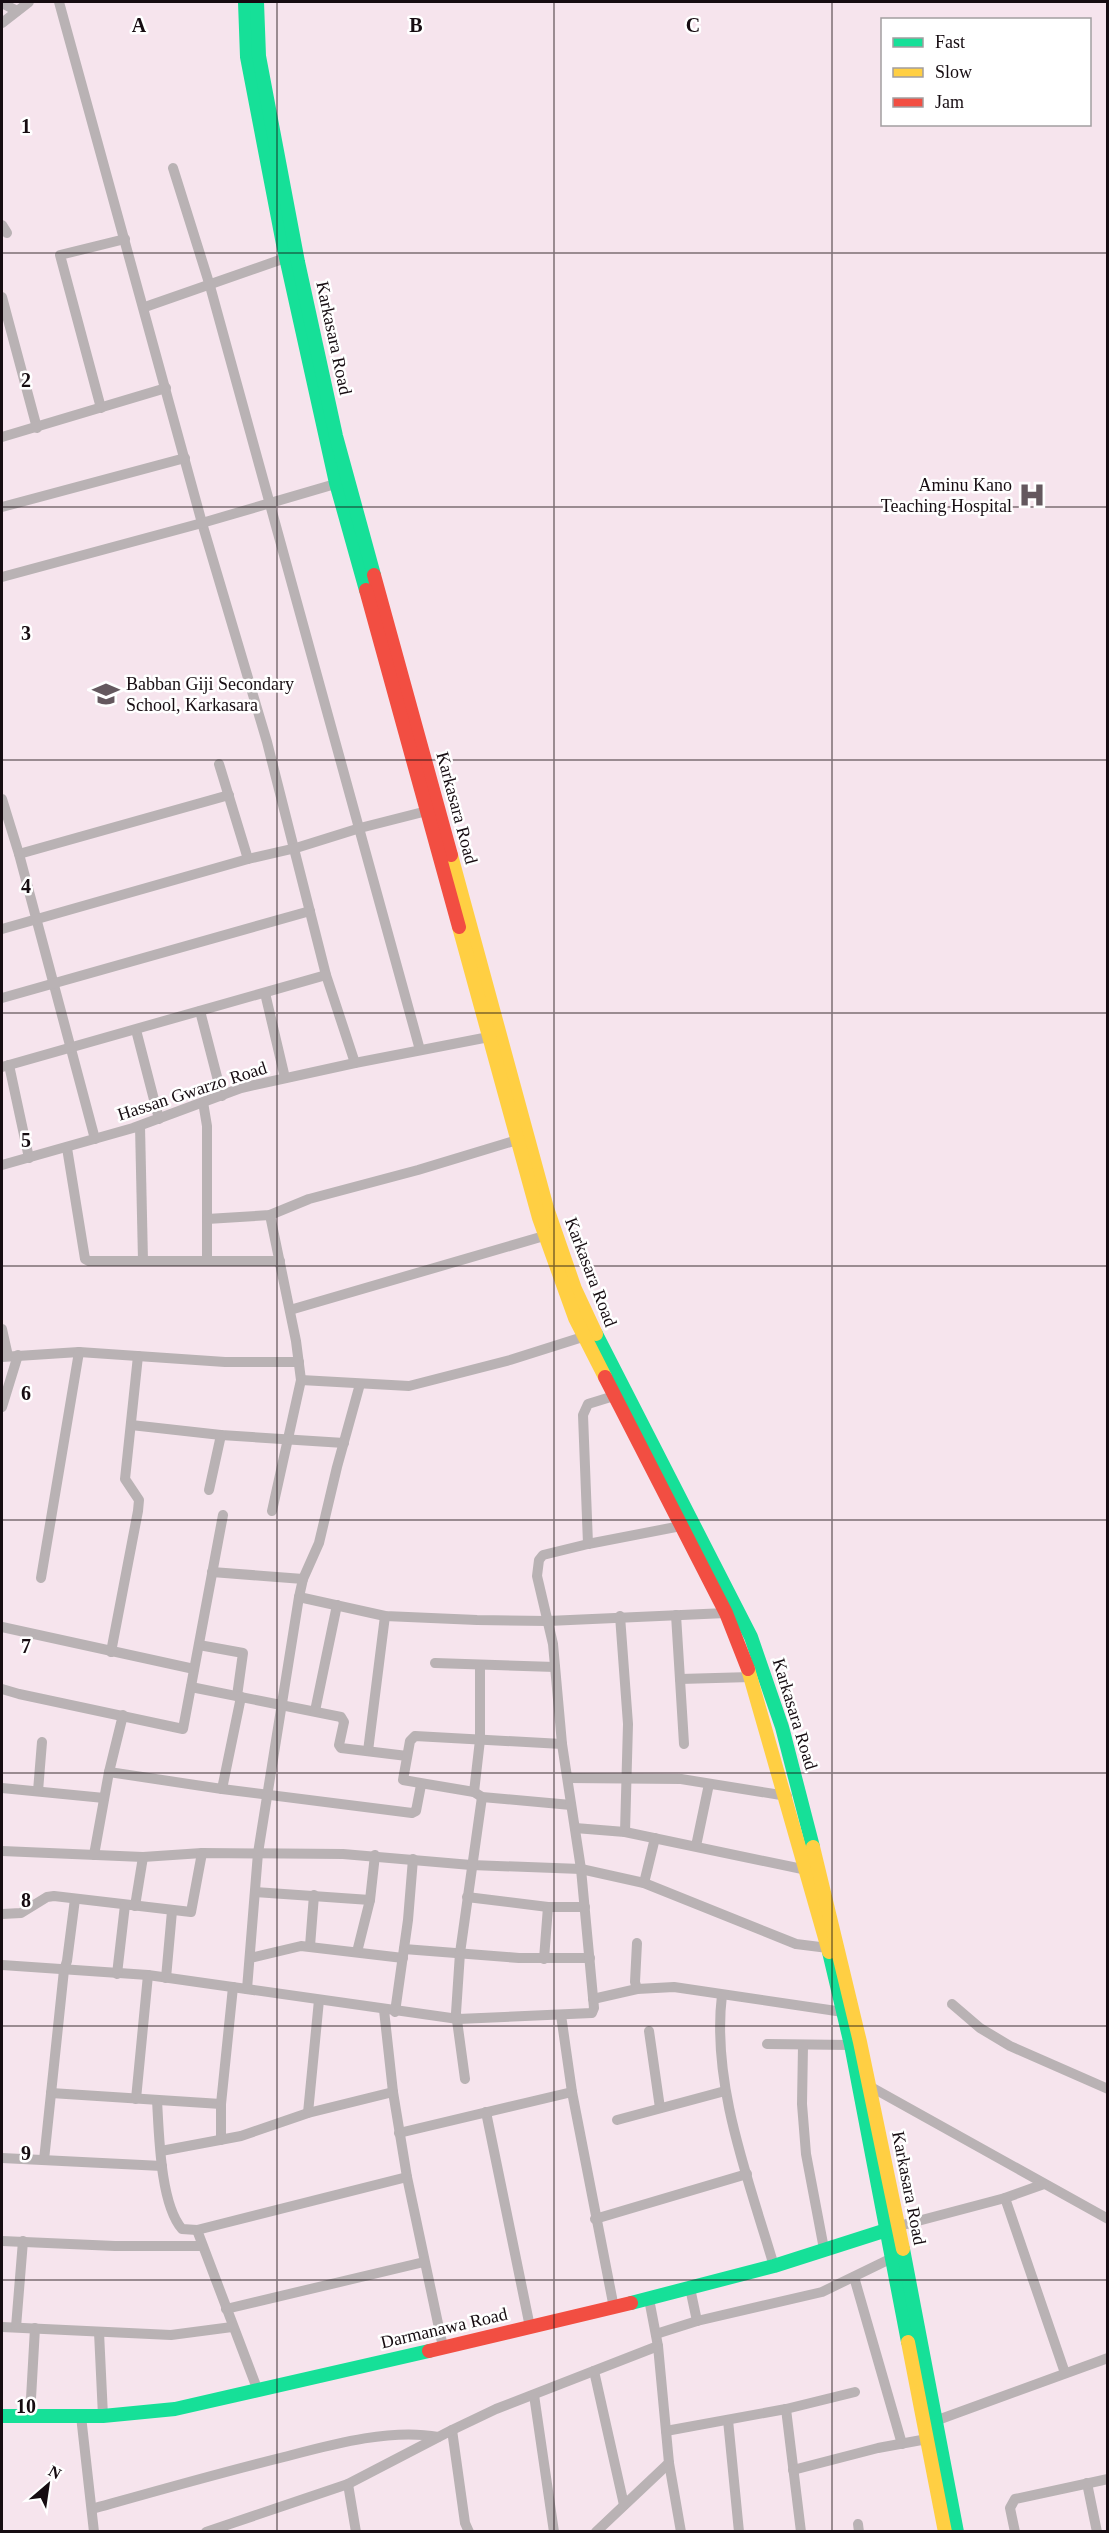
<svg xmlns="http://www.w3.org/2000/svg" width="1109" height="2533" viewBox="0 0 1109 2533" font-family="Georgia,serif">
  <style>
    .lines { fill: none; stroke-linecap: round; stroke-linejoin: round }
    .street { stroke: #b9b2b4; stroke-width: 10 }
    .fast { stroke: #16e098; stroke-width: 14 }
    .slow { stroke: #ffcf43; stroke-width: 14 }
    .jam { stroke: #f24e42; stroke-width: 14 }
    .grid { fill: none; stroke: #160c11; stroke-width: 1.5; stroke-opacity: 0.55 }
    .labels { text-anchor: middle; stroke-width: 5; stroke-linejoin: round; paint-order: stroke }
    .street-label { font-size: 18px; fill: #160c11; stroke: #fff }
    .poi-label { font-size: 18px; fill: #160c11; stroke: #fff; text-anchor: end }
    .grid-label { font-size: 20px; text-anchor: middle; font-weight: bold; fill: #160c11; stroke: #fff; stroke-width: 5; stroke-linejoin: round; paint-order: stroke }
  </style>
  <rect width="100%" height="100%" fill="#f6e4ed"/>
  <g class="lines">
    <g class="street">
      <path d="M59,2L202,523L267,742L326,975L355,1063"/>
      <path d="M2,3L17,11"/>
      <path d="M2,23L29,2"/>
      <path d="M173,168L210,286L420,1050"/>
      <path d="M2,225L7,233"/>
      <path d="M2,297L37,428"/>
      <path d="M145,307L291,256"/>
      <path d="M101,408L60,255L125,239"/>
      <path d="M2,437L166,388"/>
      <path d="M2,507L185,458"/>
      <path d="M2,577L202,523L342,482"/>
      <path d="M219,764L248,859"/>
      <path d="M2,799L19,854L95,1139"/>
      <path d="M19,854L229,795"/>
      <path d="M2,929L248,859L296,848L360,828L427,811"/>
      <path d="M265,993L285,1078"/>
      <path d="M2,998L310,911"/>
      <path d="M200,1011L222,1096"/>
      <path d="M136,1030L159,1119"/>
      <path d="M9,1065L29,1158"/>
      <path d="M2,1067L326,975"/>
      <path d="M203,1102L207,1126V1260"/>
      <path d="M140,1126L143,1261"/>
      <path d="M67,1148L85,1259L89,1261H280"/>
      <path d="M2,1165L133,1128L241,1088L355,1063L494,1036"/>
      <path d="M270,1215L296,1341L301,1380L272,1511"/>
      <path d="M207,1219L270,1215L309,1199L418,1170L517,1140"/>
      <path d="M290,1310L544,1236"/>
      <path d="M2,1329L8,1356"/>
      <path d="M2,1357L79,1352L225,1362H299"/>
      <path d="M301,1380L409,1386L510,1360L589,1335"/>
      <path d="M2,1407L18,1355"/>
      <path d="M131,1425L221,1435L344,1443"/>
      <path d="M209,1490L221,1435"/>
      <path d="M588,1544L583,1415L588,1404L614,1396"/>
      <path d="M212,1572L303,1579"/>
      <path d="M41,1578L79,1352"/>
      <path d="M299,1597L385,1616L477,1620L548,1621L726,1613"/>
      <path d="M676,1615L684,1744"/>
      <path d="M620,1616L628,1724L625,1832"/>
      <path d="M2,1627L194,1669"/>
      <path d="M199,1645L243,1653L237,1696"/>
      <path d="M111,1652L138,1511L139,1500L125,1479L138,1356"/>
      <path d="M435,1663L555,1667"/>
      <path d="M680,1679L751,1677"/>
      <path d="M191,1687L341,1717L344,1722L339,1745L341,1748L407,1756"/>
      <path d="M2,1689L19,1694L183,1729L223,1515"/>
      <path d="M315,1711L337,1605"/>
      <path d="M562,1744L415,1736L410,1741L403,1780L474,1792L482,1797L571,1805"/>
      <path d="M368,1751L385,1616"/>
      <path d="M109,1772L222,1789L412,1813L416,1811L421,1785"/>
      <path d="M568,1778L681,1779L787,1796"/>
      <path d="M2,1788L104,1798"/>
      <path d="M222,1789L241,1697"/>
      <path d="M38,1791L42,1742"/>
      <path d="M474,1792L480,1740V1665"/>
      <path d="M575,1828L625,1832L807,1870"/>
      <path d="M696,1846L709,1784"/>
      <path d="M2,1851L143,1857L202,1853L343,1854L471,1865L581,1869L644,1883L796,1944L828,1948"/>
      <path d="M94,1855L109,1772L123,1715"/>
      <path d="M644,1883L655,1838"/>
      <path d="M255,1892L370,1900"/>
      <path d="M467,1897L548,1907H585"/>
      <path d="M135,1906L143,1857"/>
      <path d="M2,1914L21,1913L47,1897L54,1896L191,1912L202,1853"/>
      <path d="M310,1946L314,1895"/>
      <path d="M404,1949L519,1958H590"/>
      <path d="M357,1952L370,1900L375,1855"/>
      <path d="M250,1958L301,1946L403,1958"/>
      <path d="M544,1959L548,1907"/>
      <path d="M2,1965L148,1975L458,2019L592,2013L594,2008L581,1869L562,1744L553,1644L537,1576L539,1560L543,1555L588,1544L686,1525"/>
      <path d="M117,1974L125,1905"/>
      <path d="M166,1978L172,1911"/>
      <path d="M247,1989L258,1853L299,1597L303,1579L319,1543L337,1467L360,1384"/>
      <path d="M637,1989L635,1982L637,1943"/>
      <path d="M722,1995C711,2084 749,2181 774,2266"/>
      <path d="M593,1999L637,1989L674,1987L843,2012"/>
      <path d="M952,2004L980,2028L1010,2046L1108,2089"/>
      <path d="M384,2010L393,2092L407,2177L443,2347"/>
      <path d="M395,2012L408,1920L413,1859"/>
      <path d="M561,2015L572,2092L614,2308"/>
      <path d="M649,2031L660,2108"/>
      <path d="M767,2044L851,2045"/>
      <path d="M803,2046L802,2104L806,2154L824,2249"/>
      <path d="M465,2079L456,2013L460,1953L482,1797"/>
      <path d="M871,2087L1108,2219"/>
      <path d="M51,2093L221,2104"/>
      <path d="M136,2099L148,1975"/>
      <path d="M157,2100C159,2133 160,2204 182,2229L197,2230L407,2177"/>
      <path d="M486,2112L530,2327"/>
      <path d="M308,2113L319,2000"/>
      <path d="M617,2120L725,2091"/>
      <path d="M399,2133L572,2092"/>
      <path d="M221,2140V2104L233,1987"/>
      <path d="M161,2151L241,2136L308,2113L393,2092"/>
      <path d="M2,2158L162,2166"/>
      <path d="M44,2160L64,1970L67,1961L75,1899"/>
      <path d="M1005,2198L1065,2373"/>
      <path d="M595,2219L747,2174"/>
      <path d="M899,2226L1005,2198L1044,2184"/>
      <path d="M197,2230L258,2391"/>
      <path d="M2,2241L115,2246H202"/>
      <path d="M854,2277L902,2444"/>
      <path d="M690,2288L697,2321"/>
      <path d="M649,2299L658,2346L669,2463L681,2532"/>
      <path d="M226,2309L424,2262"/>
      <path d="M2,2327L171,2335L232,2327"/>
      <path d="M16,2327L23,2241"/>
      <path d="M99,2332L103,2416"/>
      <path d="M656,2334L697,2321L822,2292L892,2258"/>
      <path d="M594,2371L624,2505"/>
      <path d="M534,2395L554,2532"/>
      <path d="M786,2409L801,2532"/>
      <path d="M30,2416L35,2328"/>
      <path d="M81,2416L94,2532"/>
      <path d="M728,2420L739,2532"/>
      <path d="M935,2421L1108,2358"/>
      <path d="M452,2430L465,2523L469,2532"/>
      <path d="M666,2431L786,2409L855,2392"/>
      <path d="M793,2470L878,2448L927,2439"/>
      <path d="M1087,2483L1097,2532"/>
      <path d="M348,2484L356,2532"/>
      <path d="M92,2509C156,2491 219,2473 284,2457C330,2445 390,2428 438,2437"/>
      <path d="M858,2524L859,2532"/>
      <path d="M206,2532L348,2484L452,2430L496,2409L658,2346"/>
      <path d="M596,2532L669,2463"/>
      <path d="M1015,2532L1010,2508L1015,2499L1108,2479"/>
    </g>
    <g class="fast">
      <path d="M245,2L247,57L283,244L336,483L366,590"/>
      <path d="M257,2L259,56L298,262L336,436L374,575"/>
      <path d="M596,1334L751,1637L782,1727L813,1847"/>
      <path d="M829,1952L851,2045L908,2342"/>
      <path d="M903,2249L957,2532"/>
      <path d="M631,2303L774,2266L896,2227"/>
      <path d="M2,2416H103L175,2409L429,2351"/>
    </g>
    <g class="slow">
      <path d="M451,855L547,1208L575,1289L596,1334"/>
      <path d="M459,927L539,1218L575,1318L605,1377"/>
      <path d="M748,1669L829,1952"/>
      <path d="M813,1847L860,2042L903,2249"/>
      <path d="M908,2342L945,2532"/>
    </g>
    <g class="jam">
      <path d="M374,575L451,855"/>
      <path d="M366,590L459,927"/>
      <path d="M605,1377L726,1613L748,1669"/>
      <path d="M429,2351L631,2303"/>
    </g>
  </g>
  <path class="grid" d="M277,2V2532M554,2V2532M832,2V2532M2,253H1108M2,507H1108M2,760H1108M2,1013H1108M2,1266H1108M2,1520H1108M2,1773H1108M2,2026H1108M2,2280H1108"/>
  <defs>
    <symbol id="hospital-bare" viewBox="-9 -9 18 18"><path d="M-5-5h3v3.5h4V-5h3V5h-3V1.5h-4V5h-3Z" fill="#64585e" stroke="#fff" stroke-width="2.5" paint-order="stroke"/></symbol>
    <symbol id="school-bare" viewBox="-9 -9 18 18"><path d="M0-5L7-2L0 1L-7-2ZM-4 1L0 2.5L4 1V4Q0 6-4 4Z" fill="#64585e" stroke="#fff" stroke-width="2.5" paint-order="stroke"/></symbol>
  </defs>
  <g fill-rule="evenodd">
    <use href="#hospital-bare" x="1013" y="476" width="38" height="38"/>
    <use href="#school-bare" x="87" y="675" width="38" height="38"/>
  </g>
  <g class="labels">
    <g class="street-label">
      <text transform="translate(334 338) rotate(78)" y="6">Karkasara Road</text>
      <text transform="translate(457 808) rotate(75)" y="6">Karkasara Road</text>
      <text transform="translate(192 1091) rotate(-18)" y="6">Hassan Gwarzo Road</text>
      <text transform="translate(591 1272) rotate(69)" y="6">Karkasara Road</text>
      <text transform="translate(795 1714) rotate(73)" y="6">Karkasara Road</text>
      <text transform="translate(909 2188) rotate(79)" y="6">Karkasara Road</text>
      <text transform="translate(444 2328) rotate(-13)" y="6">Darmanawa Road</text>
    </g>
    <g class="poi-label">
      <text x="1012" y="491">Aminu Kano<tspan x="1012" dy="21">Teaching Hospital</tspan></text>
      <text x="126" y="690" text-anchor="start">Babban Giji Secondary<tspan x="126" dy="21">School, Karkasara</tspan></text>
    </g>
  </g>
  <g class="grid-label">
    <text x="139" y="32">A</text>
    <text x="416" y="32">B</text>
    <text x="693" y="32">C</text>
    <text x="26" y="133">1</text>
    <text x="26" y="387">2</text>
    <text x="26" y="640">3</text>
    <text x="26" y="893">4</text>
    <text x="26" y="1147">5</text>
    <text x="26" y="1400">6</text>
    <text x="26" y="1653">7</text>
    <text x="26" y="1907">8</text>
    <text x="26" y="2160">9</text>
    <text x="26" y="2413">10</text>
  </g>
  <rect width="1109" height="2533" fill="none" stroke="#160c11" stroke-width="6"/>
  <rect x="881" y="18" width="210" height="108" fill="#ffffff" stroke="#a29ea0" stroke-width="1.5"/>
  <rect x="893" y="38" width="30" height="9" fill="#16e098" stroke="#a29ea0" stroke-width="1.5"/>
  <text x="935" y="48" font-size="18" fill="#160c11">Fast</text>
  <rect x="893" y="68" width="30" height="9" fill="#ffcf43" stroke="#a29ea0" stroke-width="1.5"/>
  <text x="935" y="78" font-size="18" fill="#160c11">Slow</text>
  <rect x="893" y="98" width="30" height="9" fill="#f24e42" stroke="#a29ea0" stroke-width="1.5"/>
  <text x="935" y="108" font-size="18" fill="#160c11">Jam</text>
  <g transform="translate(48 2485) rotate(29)" stroke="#ffffff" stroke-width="4.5" paint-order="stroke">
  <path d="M0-4.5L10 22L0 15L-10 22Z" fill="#160c11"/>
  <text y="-9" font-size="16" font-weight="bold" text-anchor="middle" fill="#160c11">N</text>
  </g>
</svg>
